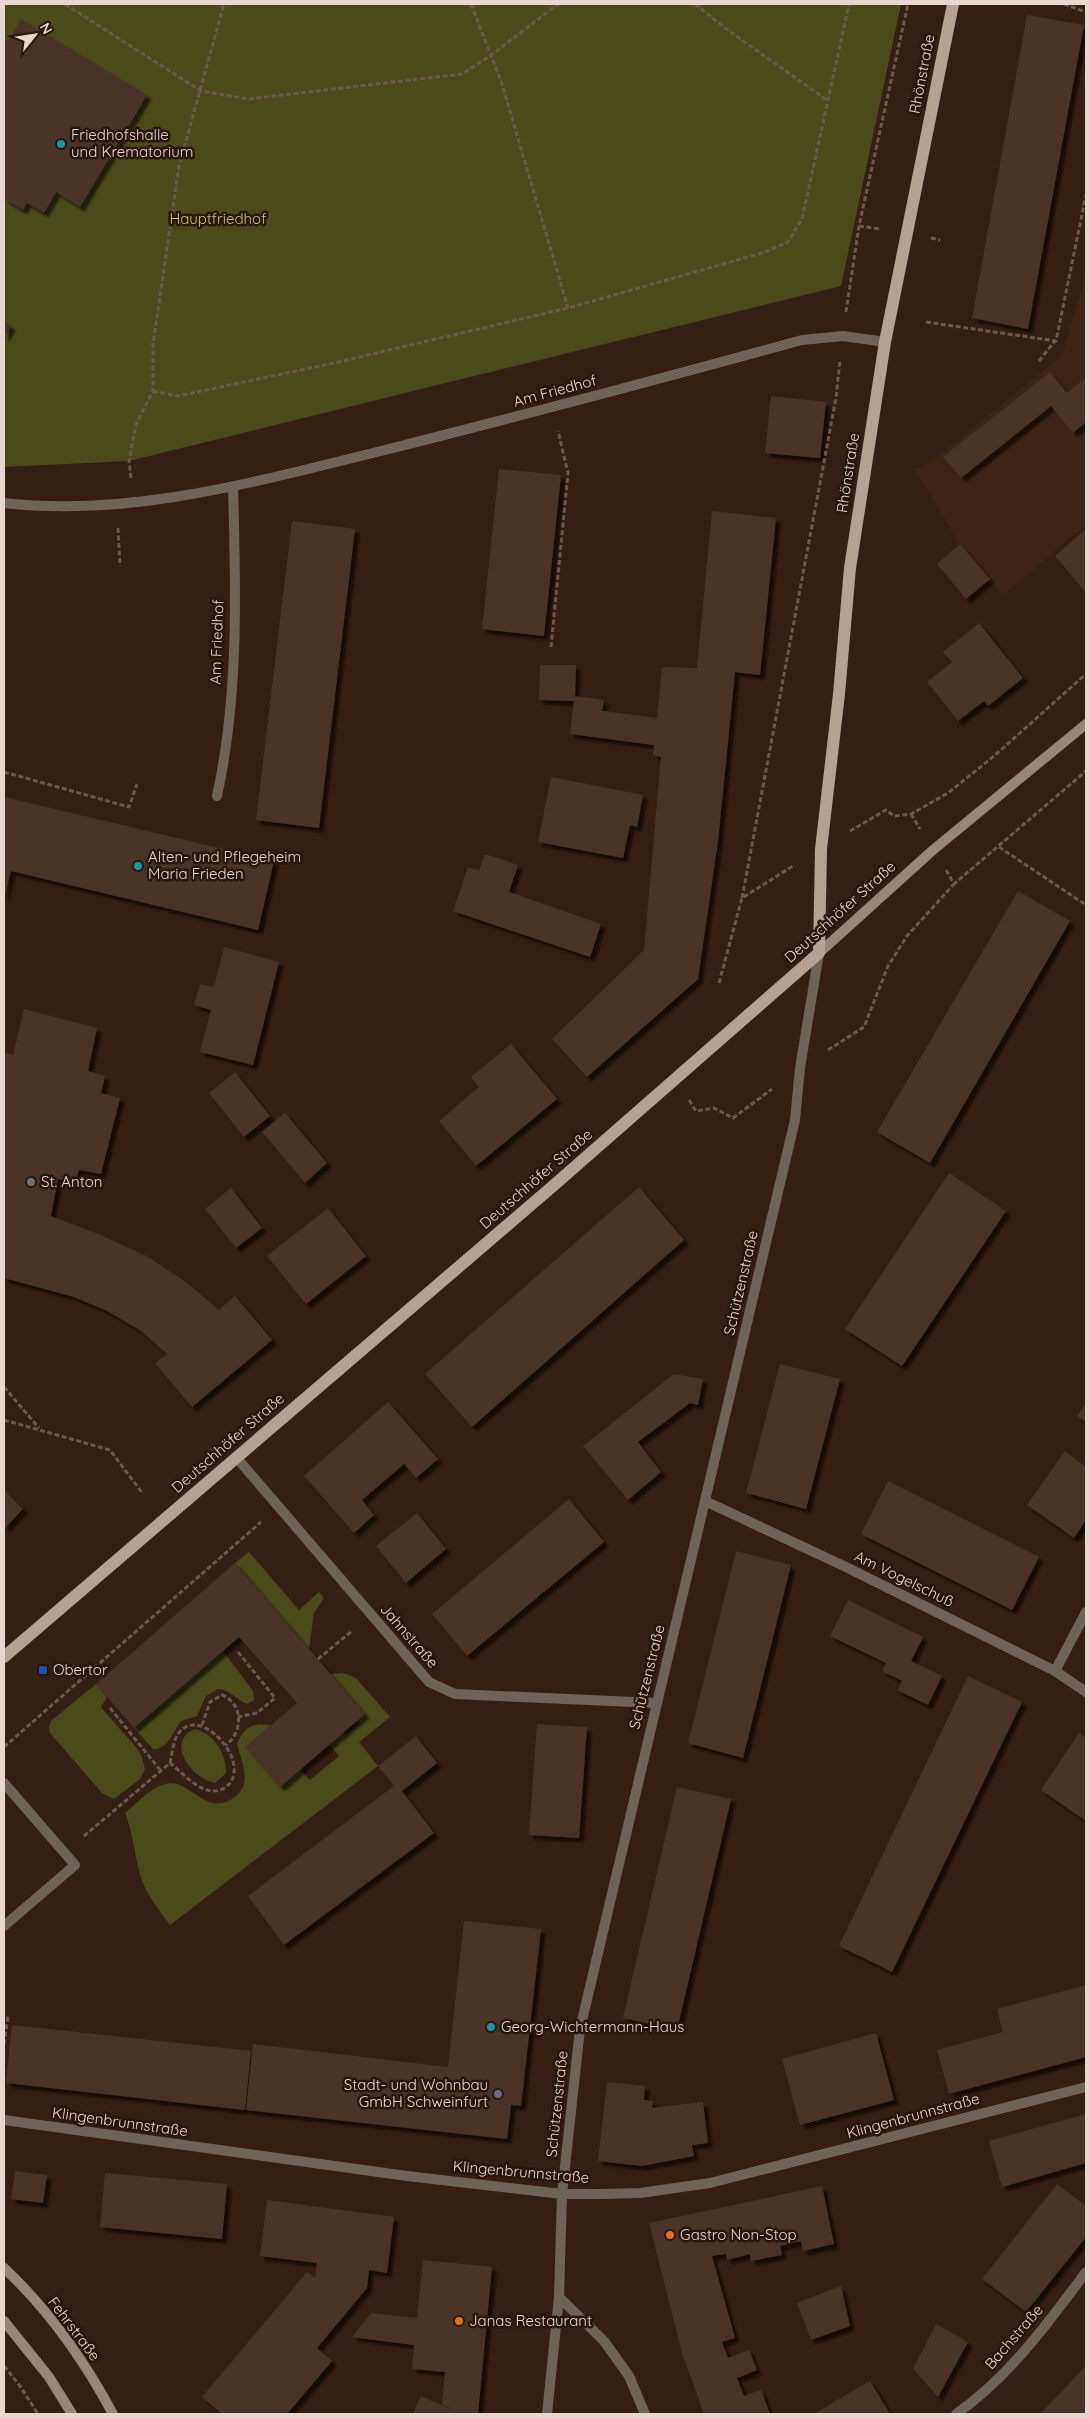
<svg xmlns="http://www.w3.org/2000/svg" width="1090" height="2418" viewBox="0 0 1090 2418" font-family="Quicksand,sans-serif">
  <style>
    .built { fill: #3f2416 }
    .green { fill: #494b1b }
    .building { fill: #493328; filter: url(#shadow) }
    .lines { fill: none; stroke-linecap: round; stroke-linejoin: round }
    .path { stroke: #6a584e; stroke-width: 3; stroke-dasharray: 5 2.5; stroke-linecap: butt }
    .service { stroke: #6c645b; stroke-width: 10 }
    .minor { stroke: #6c645b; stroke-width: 10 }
    .secondary { stroke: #95887a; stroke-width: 10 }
    .primary { stroke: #b4a392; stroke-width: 12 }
    .culture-dot { fill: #0f9aa8; stroke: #28150b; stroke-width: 2 }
    .worship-dot { fill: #6b7280; stroke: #28150b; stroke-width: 2 }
    .transit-dot { fill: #1a4fb4; stroke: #28150b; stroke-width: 2 }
    .service-dot { fill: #5c6f8a; stroke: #28150b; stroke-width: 2 }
    .food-dot { fill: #e8710a; stroke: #28150b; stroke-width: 2 }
    .labels { text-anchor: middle; stroke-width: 5; stroke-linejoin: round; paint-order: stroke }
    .street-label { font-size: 15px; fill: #e6d8d1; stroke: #28150b }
    .poi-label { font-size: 15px; fill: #e6d8d1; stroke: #28150b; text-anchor: start }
    .park-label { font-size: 15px; fill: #c4ca6a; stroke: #28150b }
  </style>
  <defs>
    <filter id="shadow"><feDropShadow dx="4.5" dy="4.5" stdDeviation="1" flood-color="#0009"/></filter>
  </defs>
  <rect width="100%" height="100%" fill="#331f14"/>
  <path class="built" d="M1086,273V525L1003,595L960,544L915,470L931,462L1062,355Z"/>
  <g class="green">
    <path d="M4,4H901L841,286L129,461L4,467Z"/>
    <path d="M249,1552L299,1610L319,1592L324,1598L314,1613L309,1649L235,1563Z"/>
    <path d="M223,1651L253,1691L254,1700L247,1704C236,1700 232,1690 218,1689L206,1696L197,1716L181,1721C173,1732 168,1750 153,1749L134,1728Z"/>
    <path d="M343,1673L356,1678L390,1717L359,1742L378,1766L170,1925C159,1910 145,1893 140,1874C134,1853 133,1833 125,1813C137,1803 151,1787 165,1784C191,1777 204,1819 235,1797C253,1784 241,1760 237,1744C244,1727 253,1722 271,1725L246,1747L280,1786L300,1770L310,1780L339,1756L329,1744L343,1732L346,1735L360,1724L357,1720L364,1714L331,1674Z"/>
    <path d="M96,1684L107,1697L101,1707L104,1711L136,1747L141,1755L145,1769L140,1779L114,1799L102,1793L50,1733L49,1727L51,1721Z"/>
    <path d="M195,1729C214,1734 226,1753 226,1773L215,1783C192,1779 164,1742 195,1729Z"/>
  </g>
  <g class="building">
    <path d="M1027,15L1084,25L1028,329L972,318Z"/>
    <path d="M21,19L147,95L80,207L56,192L44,213L27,203L23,210L4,199V38L8,41Z"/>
    <path d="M4,321L11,326L4,338Z"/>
    <path d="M1050,372L1067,393L1086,378V422L1073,433L1051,406L961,478L943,457Z"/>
    <path d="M771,396L826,402L820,458L765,453Z"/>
    <path d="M499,469L561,475L544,636L482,629Z"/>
    <path d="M712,511L776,518L760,675L735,672L718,841L698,979L587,1077L552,1039L644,950L661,757L653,755L654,745L570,734L574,701L539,700L540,665H576L575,696L604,700L602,711L657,718L662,667L697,668Z"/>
    <path d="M292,521L355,529L319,828L256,820Z"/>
    <path d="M1086,529V593L1055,556Z"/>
    <path d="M960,544L990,579L966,599L937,564Z"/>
    <path d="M979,623L1023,678L988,706L984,701L958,721L927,682L952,662L943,652Z"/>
    <path d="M551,777L643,795L637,827L630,825L623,858L538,842Z"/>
    <path d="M4,797L274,861L258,930L11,871L4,898Z"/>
    <path d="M485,854L518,865L509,892L601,924L590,957L453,911L468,867L479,870Z"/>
    <path d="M1018,891L1070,921L930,1163L877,1132Z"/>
    <path d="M224,947L279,962L253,1065L200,1052L211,1010L194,1005L200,984L214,987Z"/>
    <path d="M24,1009L97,1028L88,1071L105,1076L101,1093L120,1098L101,1174L79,1170L75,1184L58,1179L51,1216L103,1236L148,1257L186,1282L219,1310L235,1296L272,1340L192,1407L155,1363L167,1354L141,1331L107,1311L74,1297L4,1278V1052L13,1055Z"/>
    <path d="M511,1044L557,1099L476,1166L439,1121L479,1087L471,1077Z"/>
    <path d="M235,1072L270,1116L244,1137L209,1093Z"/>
    <path d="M285,1113L327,1163L305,1183L262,1132Z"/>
    <path d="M949,1173L1006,1211L902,1366L845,1329Z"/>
    <path d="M639,1187L684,1240L472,1427L425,1374Z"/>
    <path d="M231,1188L262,1228L236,1248L205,1209Z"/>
    <path d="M328,1208L366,1256L306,1304L267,1256Z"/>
    <path d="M780,1364L840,1379L806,1509L746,1493Z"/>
    <path d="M674,1374L703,1379L698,1405L690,1403L638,1442L661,1472L628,1500L583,1446Z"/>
    <path d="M388,1402L438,1459L416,1478L404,1464L362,1500L374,1515L354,1533L304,1476Z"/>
    <path d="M1086,1403V1422L1077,1416Z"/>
    <path d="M1065,1451L1086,1467V1520L1074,1538L1027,1505Z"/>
    <path d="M888,1481L1039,1557L1012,1610L861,1534Z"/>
    <path d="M4,1490L23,1509L4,1529Z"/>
    <path d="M569,1499L604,1542L467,1656L432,1614Z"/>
    <path d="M417,1513L446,1549L406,1583L376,1546Z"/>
    <path d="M736,1551L791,1565L743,1758L688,1743Z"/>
    <path d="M235,1563L365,1714L280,1787L246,1747L297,1703L239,1637L134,1728L96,1684Z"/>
    <path d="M848,1600L923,1637L911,1661L942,1676L928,1705L897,1690L902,1681L882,1671L886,1663L830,1636Z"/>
    <path d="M968,1676L1022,1702L892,1972L839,1946Z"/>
    <path d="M537,1724L587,1727L579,1838L529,1835Z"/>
    <path d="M1079,1733L1086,1738V1821L1041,1790Z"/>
    <path d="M416,1736L437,1763L402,1791L434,1833L284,1945L248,1896L394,1786L378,1766Z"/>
    <path d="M677,1787L731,1799L677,2030L623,2018Z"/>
    <path d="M464,1921L541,1929L521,2106L511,2105L507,2139L246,2110L253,2044L448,2067Z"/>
    <path d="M1086,1985V2057L949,2094L937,2050L1003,2032L997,2009Z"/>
    <path d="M12,2025L251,2051L245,2110L6,2083Z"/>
    <path d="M876,2033L894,2100L800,2125L782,2059Z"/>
    <path d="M607,2082L645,2086L644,2100L653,2101L652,2108L703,2102L708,2143L692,2145L694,2156L642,2166L598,2161Z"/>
    <path d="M1086,2114V2163L1002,2187L989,2141Z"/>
    <path d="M15,2171L47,2175L43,2203L11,2199Z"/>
    <path d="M105,2173L227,2184L222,2239L100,2227Z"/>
    <path d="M1057,2184L1086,2206V2237L1026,2312L982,2279Z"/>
    <path d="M822,2186L834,2244L803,2251L801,2241L780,2246L782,2255L751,2261L750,2254L727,2260L726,2254L712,2256L735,2338L722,2342L728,2358L749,2350L757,2370L737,2378L744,2396L761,2390L770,2414H704L682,2353L649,2223Z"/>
    <path d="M267,2200L394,2217L387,2273L369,2270L367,2288L317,2348L332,2361L287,2414H222L202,2397L307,2272L315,2278L317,2263L260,2256Z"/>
    <path d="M423,2260L492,2267L478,2414H413L421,2396L453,2410L442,2404L445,2372L412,2369L414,2345L352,2337L371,2313L417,2318Z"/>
    <path d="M841,2286L850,2326L811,2340L797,2303Z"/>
    <path d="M936,2324L968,2342L938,2397L913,2369Z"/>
    <path d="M1086,2366V2414H1040Z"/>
    <path d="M870,2381L890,2414H814L834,2402Z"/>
  </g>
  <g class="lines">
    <g class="path">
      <path d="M65,4L201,91L248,99L462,74L490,56L558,4"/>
      <path d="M471,4L501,81L568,308"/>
      <path d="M695,4L729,31L827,100"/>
      <path d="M1064,4L1086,12"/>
      <path d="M859,226L881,229"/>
      <path d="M931,238L940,240"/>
      <path d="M846,312L859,226L908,4"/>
      <path d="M926,322L1056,341L1086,195"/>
      <path d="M1039,361L1055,341"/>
      <path d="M153,391L178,396L334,363L568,308L762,253L788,242L802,219L849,4"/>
      <path d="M131,478L129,461L136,424L153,391V344L179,166L224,4"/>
      <path d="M118,528L120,566"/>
      <path d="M551,647L568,473L558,431"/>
      <path d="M4,772L129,807L137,784"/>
      <path d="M911,814L920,829"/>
      <path d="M850,831L886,810L894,816L911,814L948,793L994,756L1086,674"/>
      <path d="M999,847L1086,905"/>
      <path d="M946,870L954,884L1086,771"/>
      <path d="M742,898L836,398L840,360"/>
      <path d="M719,983L742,898L793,866"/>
      <path d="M828,1050L864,1027L888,966L907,936L954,884"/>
      <path d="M689,1100L696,1111L714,1108L733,1118L772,1089"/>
      <path d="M4,1387L39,1428"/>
      <path d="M4,1420L110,1450L143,1494"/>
      <path d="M238,1652L275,1698L257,1713L238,1717"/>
      <path d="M318,1659L352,1631"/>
      <path d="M110,1708L161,1771"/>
      <path d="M202,1725L210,1702L222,1695C244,1704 243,1732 226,1745"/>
      <path d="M4,1747L261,1522"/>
      <path d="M84,1836L170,1763C180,1771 192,1784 204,1789C212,1792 219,1792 226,1787C255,1764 199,1702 178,1734C173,1742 172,1754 170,1763"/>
      <path d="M4,2044L8,2016"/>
      <path d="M4,2366L20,2386L38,2414"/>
    </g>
    <path class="service" d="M4,1783L75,1865L4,1926"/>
    <g class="minor">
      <path d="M4,503C131,518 262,480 385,450C524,415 663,378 802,340L843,336L885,342"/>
      <path d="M217,796C239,696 236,589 233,487"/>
      <path d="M236,1457L429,1682L455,1694L656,1703"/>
      <path d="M705,1501L846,1567L1055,1671L1086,1692"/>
      <path d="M1055,1671L1086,1612"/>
      <path d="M4,2120L407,2176L562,2194H601L640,2193L710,2183L1086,2087"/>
      <path d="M559,2297L604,2341L629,2376L645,2414"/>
      <path d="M547,2414L559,2297L562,2194L580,2029L795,1120L800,1068L819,953"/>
      <path d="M956,2414C1009,2377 1048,2323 1086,2272"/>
    </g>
    <g class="secondary">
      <path d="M819,953L933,850L1086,724"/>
      <path d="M4,2268C48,2309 85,2362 113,2414"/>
      <path d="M4,2321L49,2377L72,2414"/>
    </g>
    <path class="primary" d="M4,1657L553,1186L819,953L821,849L839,694L850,568L885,342L953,4"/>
  </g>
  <g class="culture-dot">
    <circle cx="61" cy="144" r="5"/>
    <circle cx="138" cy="866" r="5"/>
    <circle cx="491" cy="2027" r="5"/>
  </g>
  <circle class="worship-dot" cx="31" cy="1182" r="5"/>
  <rect class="transit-dot" x="38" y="1665" width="10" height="10" rx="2.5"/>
  <circle class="service-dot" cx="498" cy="2094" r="5"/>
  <g class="food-dot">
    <circle cx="670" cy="2235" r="5"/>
    <circle cx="459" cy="2321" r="5"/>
  </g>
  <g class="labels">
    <g class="street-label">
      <text transform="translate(922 74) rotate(-79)" y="5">Rhönstraße</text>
      <text transform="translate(555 391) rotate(-15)" y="5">Am Friedhof</text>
      <text transform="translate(848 473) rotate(-81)" y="5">Rhönstraße</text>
      <text transform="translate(217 642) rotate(-88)" y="5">Am Friedhof</text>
      <text transform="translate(840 912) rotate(-42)" y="5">Deutschhöfer Straße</text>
      <text transform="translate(536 1179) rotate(-41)" y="5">Deutschhöfer Straße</text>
      <text transform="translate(741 1283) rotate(-77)" y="5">Schützenstraße</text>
      <text transform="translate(228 1443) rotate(-41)" y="5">Deutschhöfer Straße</text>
      <text transform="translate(904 1579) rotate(26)" y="5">Am Vogelschuß</text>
      <text transform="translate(409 1636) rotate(49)" y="5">Jahnstraße</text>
      <text transform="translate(647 1677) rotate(-76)" y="5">Schützenstraße</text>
      <text transform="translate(557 2104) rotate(-84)" y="5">Schützenstraße</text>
      <text transform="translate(913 2116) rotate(-15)" y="5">Klingenbrunnstraße</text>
      <text transform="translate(120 2122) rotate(8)" y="5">Klingenbrunnstraße</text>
      <text transform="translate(521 2172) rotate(5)" y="5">Klingenbrunnstraße</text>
      <text transform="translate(74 2329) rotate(53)" y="5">Fehrstraße</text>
      <text transform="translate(1014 2337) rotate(-49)" y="5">Bachstraße</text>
    </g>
    <g class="poi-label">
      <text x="71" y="140">Friedhofshalle<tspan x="71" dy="17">und Krematorium</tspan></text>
      <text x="148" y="862">Alten- und Pflegeheim<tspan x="148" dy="17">Maria Frieden</tspan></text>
      <text x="41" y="1187">St. Anton</text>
      <text x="53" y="1675">Obertor</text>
      <text x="501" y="2032">Georg-Wichtermann-Haus</text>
      <text x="488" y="2090" text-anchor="end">Stadt- und Wohnbau<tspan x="488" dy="17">GmbH Schweinfurt</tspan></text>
      <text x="680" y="2240">Gastro Non-Stop</text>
      <text x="469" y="2326">Janas Restaurant</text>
    </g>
    <g class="park-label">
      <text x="218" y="224">Hauptfriedhof</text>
    </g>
  </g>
  <rect width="1090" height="2418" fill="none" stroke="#e6d8d1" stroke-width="10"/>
  <g transform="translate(35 35) rotate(60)" stroke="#28150b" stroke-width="4" paint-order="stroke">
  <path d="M0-4L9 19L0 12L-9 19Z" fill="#e6d8d1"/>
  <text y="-8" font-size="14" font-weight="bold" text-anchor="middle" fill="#e6d8d1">N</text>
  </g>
</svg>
